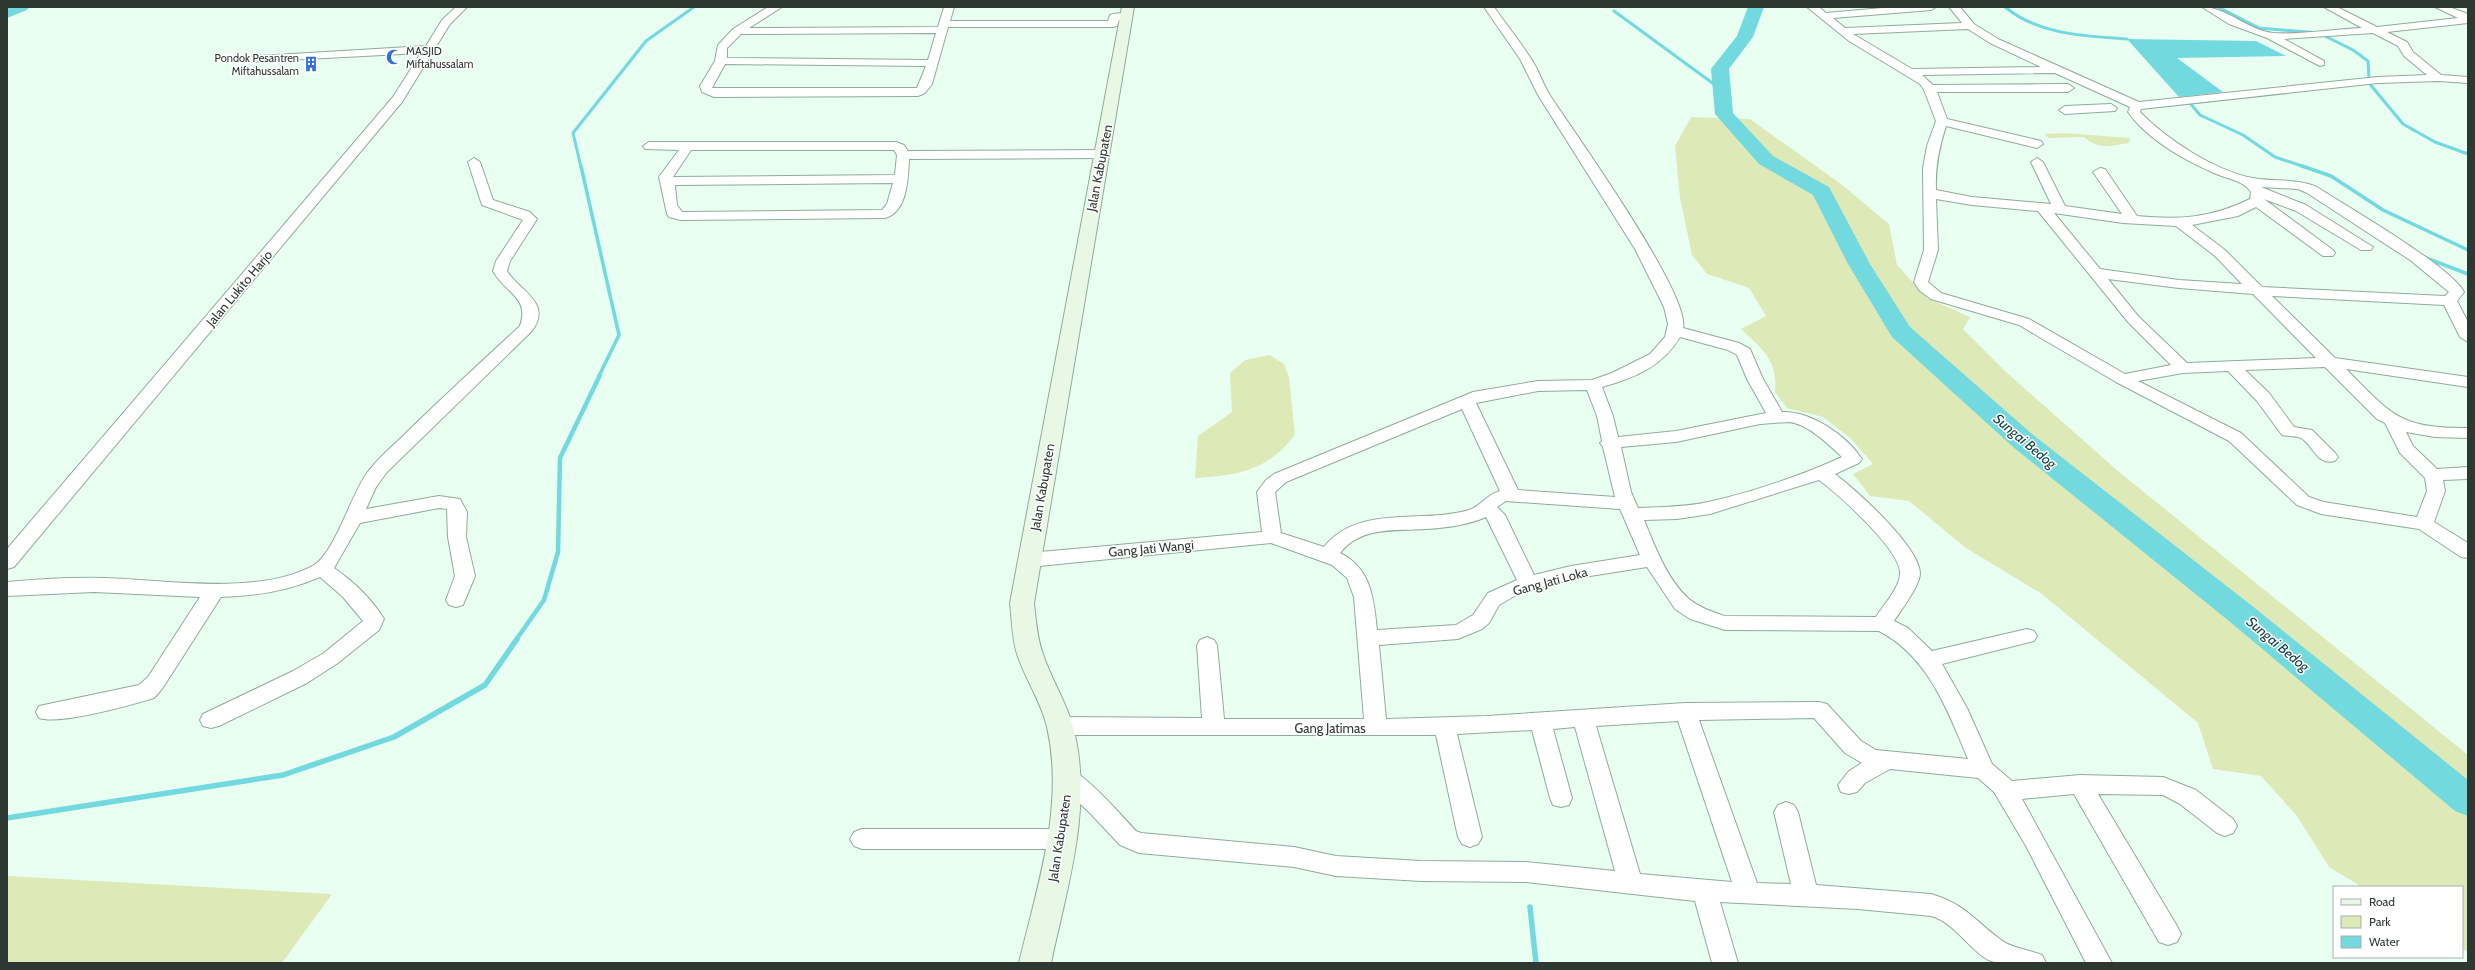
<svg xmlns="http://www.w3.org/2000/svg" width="2475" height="970" viewBox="0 0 2475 970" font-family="Cabin,sans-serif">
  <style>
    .green { fill: #ddeab7 }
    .water { fill: #72d9df }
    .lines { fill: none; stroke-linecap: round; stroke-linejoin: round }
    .stream-far3 { stroke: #72d9df; stroke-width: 3 }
    .stream-far2 { stroke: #72d9df; stroke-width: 3.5 }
    .stream-far1 { stroke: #72d9df; stroke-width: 4.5 }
    .stream { stroke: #72d9df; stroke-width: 5.5 }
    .river { fill: #72d9df; fill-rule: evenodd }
    .street-casing { stroke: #90aa9b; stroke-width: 2 }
    .secondary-casing { stroke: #90aa9b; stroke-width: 2 }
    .street { fill: #fff; fill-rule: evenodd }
    .secondary { fill: #e8f8e5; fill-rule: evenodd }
    .labels { text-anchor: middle; stroke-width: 3; stroke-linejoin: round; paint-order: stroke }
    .far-poi-label { font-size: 11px; fill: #2d3832; stroke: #fff; text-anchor: start }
    .street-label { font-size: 13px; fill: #2d3832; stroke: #fff }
    .water-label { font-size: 14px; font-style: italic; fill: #104144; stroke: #fff }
  </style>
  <rect width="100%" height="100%" fill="#e9fff2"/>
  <g class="green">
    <path d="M1691,117L1750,119L1841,184L1889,224L1897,265L1927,298L1970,317L1963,329L2006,372L2118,471L2468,755V952L2462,949V887H2362L2329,867L2297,816L2261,776L2213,769L2198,723L2042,594L1966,548L1909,501L1870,496L1853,474L1873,464L1851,439L1823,417L1787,408L1775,392C1778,360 1763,350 1741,329L1766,316L1749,288L1707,274L1692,255L1680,198L1675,146Z"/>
    <path d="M2065,133L2130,138L2129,143C2111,146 2098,150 2084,137L2049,138L2044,134Z"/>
    <path d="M1270,355L1284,364L1289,377L1295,435C1267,471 1238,475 1195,478L1198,436L1232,412L1230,373L1245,360Z"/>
    <path d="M7,876L332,894L282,963H7Z"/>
  </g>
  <path class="water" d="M2127,39L2256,41L2286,56L2177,58L2223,92L2179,97Z"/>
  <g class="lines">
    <g class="stream-far3">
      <path d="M2005,7C2039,35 2085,36 2127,39"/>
      <path d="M2218,7L2259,28L2319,33L2353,50L2368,61L2369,79"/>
      <path d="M1614,11L1722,90"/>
      <path d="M2369,83L2403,124L2435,142L2468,154"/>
      <path d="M2190,103L2200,115L2243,135L2275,157L2305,167"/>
      <path d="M581,167L573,133L646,41L694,7"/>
    </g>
    <g class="stream-far2">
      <path d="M581,166L619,335L599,376"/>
      <path d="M2302,166L2331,176L2383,210L2468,250"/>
      <path d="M2421,256L2468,274"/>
    </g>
    <path class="stream-far1" d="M516,640L544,600L558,552L560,458L600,375"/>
    <g class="stream">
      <path d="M7,818L283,775L394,737L485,685L517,639"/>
      <path d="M1530,907L1536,963"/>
    </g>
    <g class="river">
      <path d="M7,7H29L27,10L7,18Z"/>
      <path d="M1748,7H1764L1753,37L1729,69L1733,113L1773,156L1829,187L1870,264L1910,327L2032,434L2251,605L2468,780V816L2455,811L2229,621L2012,446L1892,337L1848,264L1813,195L1759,164L1715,114L1711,69L1737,36Z"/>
    </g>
    <defs>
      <g id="street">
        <path d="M456,7H467L450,24L402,102L14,567L7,569V549L393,97L421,53L247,62L243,61V57L426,46L442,20Z"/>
        <path d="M768,7H782L749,28L938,27L944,7H954L950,21H1108L1110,15C1116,13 1127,12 1131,17L1130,19L1119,20L1117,26L1113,27H948L932,84L925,93L918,96L714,97L702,92L700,86L715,61L718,45L733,29ZM936,33L928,60L727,58V48L741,34ZM725,64L926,66L917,88H712Z"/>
        <path d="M1484,7H1494C1508,27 1524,46 1536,67C1541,77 1545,88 1551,97C1574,132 1691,295 1683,328L1739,343L1750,349L1763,379L1782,412C1811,411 1846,435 1862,459L1859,463L1835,474C1856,490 1919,546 1920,573C1920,586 1901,610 1894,621L1908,628L1932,651L2027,629L2034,631L2037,636L2034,641L1942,664L1967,708L1992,764L2012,781L2080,775L2163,777L2196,790L2233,819L2237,826L2233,833L2225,836L2217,833L2180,804L2163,795L2098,794L2177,926L2181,934L2177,942L2168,945L2159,942L2074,794L2022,799L2112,963H2086L2026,846L1994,792L1978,778L1890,769L1865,783L1857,792L1849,794L1841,792L1838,785L1849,771L1862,763L1845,753L1814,718L1699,720L1757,883L1791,884L1774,812L1778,805L1786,802L1794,805L1798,812L1816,885L1931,894C1965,904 1974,920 2001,940C2011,948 2030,950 2042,955L2046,963C2028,963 2000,968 1985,958C1966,945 1953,922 1931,916L1858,909L1720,902L1738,963H1712L1695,901L1526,882L1421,881L1336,876L1294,867L1139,853L1120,845L1090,813L1059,784L1056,778L1059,772C1062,771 1065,769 1068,769C1082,770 1125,819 1136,831L1141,833L1294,847L1336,856L1421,861L1526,862L1615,871L1575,727L1553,729L1572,798L1569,805L1561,807L1553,805L1550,798L1532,730L1457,734L1482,837L1478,844L1470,847L1462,844L1458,837L1436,735H1060L1052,732L1049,726L1052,720L1060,717L1202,718L1197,645L1200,640L1207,637L1214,640L1217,645L1224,719H1364L1354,597L1347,578L1332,565L1271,543L1029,567L1022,565L1019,560L1022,555L1029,553L1262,532L1257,492L1266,480L1274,474L1473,392L1538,381L1592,380L1612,373L1650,354L1665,337L1668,324L1664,307L1635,249L1538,95L1520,59ZM1680,337L1728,350L1737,355L1747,379L1766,413L1676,431L1618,437L1613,416L1602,387C1634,378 1662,367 1680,337ZM1587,390L1597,416L1602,441L1600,443L1603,447L1615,497L1518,490L1476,403L1538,391ZM1462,409L1500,491C1486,495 1481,506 1469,510C1422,524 1358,504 1324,547L1281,533L1275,492L1286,482ZM1789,422C1808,424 1828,444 1842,457C1803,475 1750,493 1708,502C1685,507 1662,507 1638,508L1631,492L1621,447L1676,442L1760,424ZM1819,480C1838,494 1902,551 1900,574C1899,589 1884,604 1876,617L1725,616C1713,612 1700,608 1689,599C1667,580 1655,546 1644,520L1677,519L1710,514ZM1506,501L1620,509L1640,555L1571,566L1534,575L1505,515L1497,507ZM1486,517L1517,580L1488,593L1473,615L1456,625L1377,630C1374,599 1371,568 1340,553C1361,526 1395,531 1426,529C1445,528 1468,525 1486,517ZM1647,567L1675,609L1690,619L1725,630L1879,631C1928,656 1948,711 1968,759L1876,750L1861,741L1827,704L1819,702L1685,703L1487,716L1386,719L1379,645L1458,639L1482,629L1489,623L1499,605L1518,594L1571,579ZM1678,721L1732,882L1640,874L1596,726Z"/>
        <path d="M1807,7H1819L1826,13L1894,7H1936L1931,10L1833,18L1845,28L1962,23L1949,7H1960L1974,24L1998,39L2139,102L2378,77L2427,75L2404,56L2398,46L2373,33L2284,39L2324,61V65L2320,66L2267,38L2229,24L2202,7C2227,7 2247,30 2273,33C2297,35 2336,29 2362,28L2324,7H2337L2377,27L2458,18L2435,7H2449L2468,14V23L2387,32L2407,42L2413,52L2441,75L2468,77V83L2438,81L2378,83L2141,109L2140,112C2166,139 2215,171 2253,178C2275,182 2296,178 2317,187C2346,206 2452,267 2464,292L2457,301L2468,322V342L2460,337L2444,305L2272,296L2335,358L2468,377V387L2346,369C2393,416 2399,428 2468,428V438L2435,437L2406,432L2413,446L2437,469L2468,467V479L2443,480L2445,491L2434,522L2468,543V558L2461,557L2419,529L2321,514L2297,505L2229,441L2116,382L2019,325L1931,299L1919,290L1914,282L1924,250L1923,168L1927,146L1936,121L1924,90L1920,84L1849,41ZM1968,29L1990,43L2041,67L1912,69L1853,34ZM2055,73L2130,107L2128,112C2147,139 2184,160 2214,173C2227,179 2243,180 2251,192L2250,199C2212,218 2179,220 2137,216L2105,169L2100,168L2093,172L2122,214L2065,206L2043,162L2037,158L2031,162L2051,204L1972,197L1936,190C1935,167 1939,148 1946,126L2037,148L2043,144L2041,141L1947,119L1937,92H2068L2074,88L2068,84L1933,85L1922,75ZM2261,187L2298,189L2307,193L2410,260L2449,292L2445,296L2262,287L2225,250L2192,225L2238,216L2256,207L2323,256H2333L2335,253L2333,250L2264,199L2296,211L2361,250H2371L2373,247L2306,205ZM1936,199L1972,205L2038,211L2128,322L2171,365L2125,374L2029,319L1941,293L1928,282L1938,250ZM2054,213L2123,223L2176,226L2215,256L2242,284L2179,280L2100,269ZM2108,279L2179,288L2253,294L2316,358L2187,363L2138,316ZM2325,367L2377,419L2385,423L2400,453L2425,478L2427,491L2417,517L2324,502L2309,497L2241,433L2138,381L2183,373L2228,371L2257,401L2282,435C2287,436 2296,436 2301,438C2314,446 2317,466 2335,461L2338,457L2335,453L2312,430L2294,427L2269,393L2245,370Z"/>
        <path d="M2111,104L2117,108L2115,111L2065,114L2059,110L2065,106Z"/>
        <path d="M649,142H896L904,145L908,151L1103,150L1109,154L1103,158L909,159C908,177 908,212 885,218L681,220L669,217L667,214L659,177L679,150L645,149L643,146ZM691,150H894L897,155L895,175L673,177ZM893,183L887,204L882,210L682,212L677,205L675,185Z"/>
        <path d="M474,158L480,162L493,200L530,212L537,219L510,261L507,271C519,291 553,302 532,331L387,472L376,487L366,509L439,496L460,499L467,512L466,537L475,576L463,605L456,607L449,605L446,600L455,576L448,537L447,509L439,508L360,523L334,568C353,581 372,599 384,619L379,630L338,663L307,683L219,726L211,728L203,726L200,720L203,714L293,671L324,653L363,621L343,597L320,577C288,591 255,596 221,597L162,689L154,698C130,705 61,725 39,718L36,712L39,706L139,685L148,677L200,597L94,592L7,596V582C40,579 72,577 105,578C166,580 259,596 314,565C335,552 351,495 367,473C378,458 394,445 407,432C444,396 482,361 520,326C530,297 505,293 493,271L496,261L523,220L482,205L468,162Z"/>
        <path d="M862,829H1061L1069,832L1073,839L1069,846L1061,849H862L854,846L850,839L854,832Z"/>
      </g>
      <path id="secondary" d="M1122,7H1134L1034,603C1036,620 1037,638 1043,654C1051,679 1066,701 1073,727C1094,805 1067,887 1051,963H1019C1037,887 1065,806 1047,727C1041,701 1025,679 1017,654C1012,638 1012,620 1010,603Z"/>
    </defs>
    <use href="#street" class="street-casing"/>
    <use href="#secondary" class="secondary-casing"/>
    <use href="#street" class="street"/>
    <use href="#secondary" class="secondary"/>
  </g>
  <defs>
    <symbol id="mosque-bare" viewBox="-9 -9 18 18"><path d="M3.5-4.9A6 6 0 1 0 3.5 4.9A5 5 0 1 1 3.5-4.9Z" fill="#316fdc" stroke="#fff" stroke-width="2.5" paint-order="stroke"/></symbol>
    <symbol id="building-bare" viewBox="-9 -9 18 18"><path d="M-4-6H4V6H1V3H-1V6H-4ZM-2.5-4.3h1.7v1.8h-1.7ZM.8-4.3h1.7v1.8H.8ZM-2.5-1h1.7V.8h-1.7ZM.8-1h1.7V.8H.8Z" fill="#316fdc" stroke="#fff" stroke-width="2.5" paint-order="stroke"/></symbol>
  </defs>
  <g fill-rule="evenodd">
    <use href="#mosque-bare" x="383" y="46" width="22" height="22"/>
    <use href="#building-bare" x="300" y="53" width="22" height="22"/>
  </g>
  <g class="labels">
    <g class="far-poi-label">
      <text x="406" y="55">MASJID<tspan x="406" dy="13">Miftahussalam</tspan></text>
      <text x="299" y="62" text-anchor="end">Pondok Pesantren<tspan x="299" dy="13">Miftahussalam</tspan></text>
    </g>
    <g class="street-label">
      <text transform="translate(1099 168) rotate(-79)" y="5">Jalan Kabupaten</text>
      <text transform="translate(239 288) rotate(-50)" y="5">Jalan Lukito Harjo</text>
      <text transform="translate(1042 487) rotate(-80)" y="5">Jalan Kabupaten</text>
      <text transform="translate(1151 548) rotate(-5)" y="5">Gang Jati Wangi</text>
      <text transform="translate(1550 581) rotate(-15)" y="5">Gang Jati Loka</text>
      <text x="1330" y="733">Gang Jatimas</text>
      <text transform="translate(1059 838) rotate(-81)" y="5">Jalan Kabupaten</text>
    </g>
    <g class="water-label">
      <text transform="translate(2025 441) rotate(40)" y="5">Sungai Bedog</text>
      <text transform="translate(2278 644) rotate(40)" y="5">Sungai Bedog</text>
    </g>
  </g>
  <rect width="2475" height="970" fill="none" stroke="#2d3832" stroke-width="16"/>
  <rect x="2333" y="886" width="130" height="72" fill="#ffffff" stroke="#abafad"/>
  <rect x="2341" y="899" width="20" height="6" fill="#e8f8e5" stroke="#abafad"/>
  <text x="2369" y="906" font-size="12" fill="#2d3832">Road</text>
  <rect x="2341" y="916" width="20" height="12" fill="#ddeab7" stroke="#abafad"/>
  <text x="2369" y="926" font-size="12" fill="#2d3832">Park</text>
  <rect x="2341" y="936" width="20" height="12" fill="#72d9df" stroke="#abafad"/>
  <text x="2369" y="946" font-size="12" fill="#2d3832">Water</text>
</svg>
